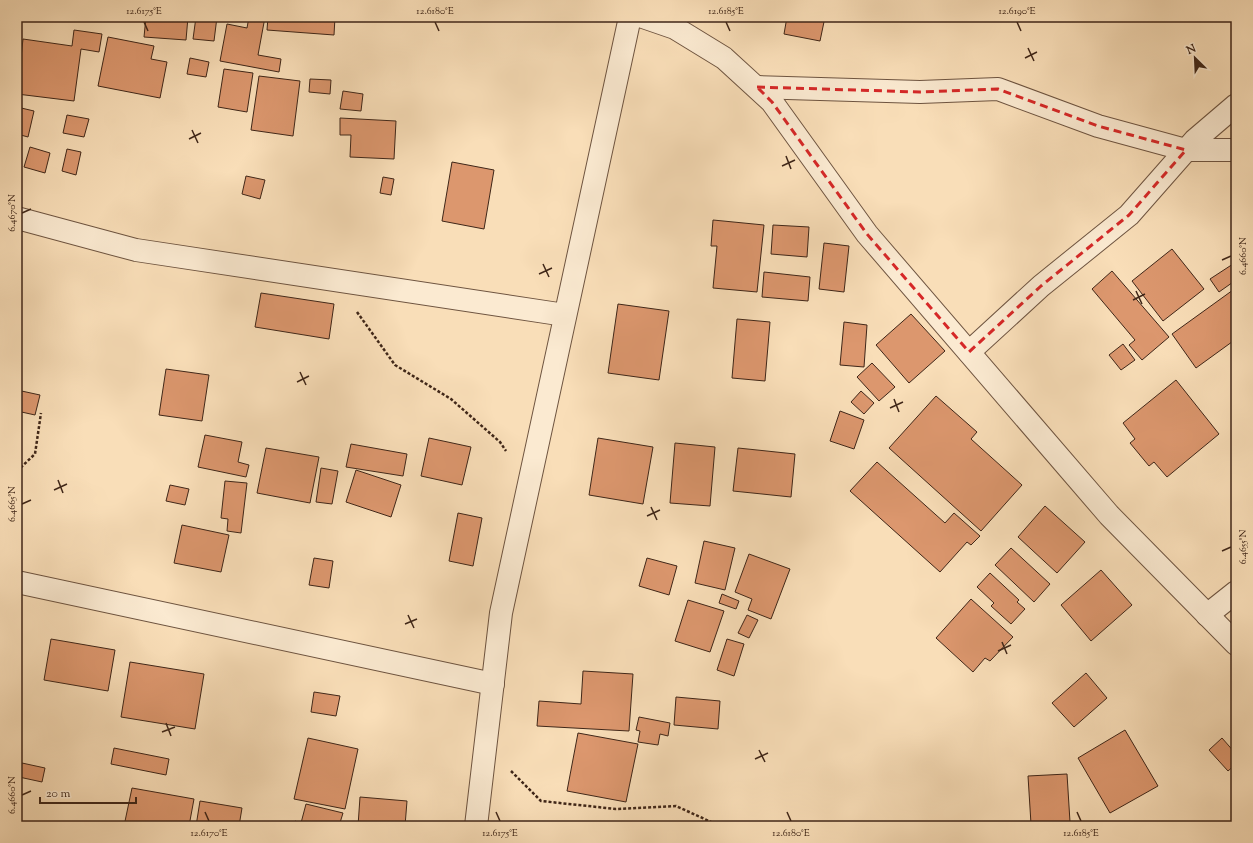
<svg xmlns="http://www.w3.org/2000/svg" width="1253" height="843" viewBox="0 0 1253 843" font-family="'Sorts Mill Goudy',serif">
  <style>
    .building { fill: #dc976e; stroke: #3f2618 }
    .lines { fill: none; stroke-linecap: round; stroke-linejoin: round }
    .minor-casing { stroke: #6e5440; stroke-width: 24 }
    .path { stroke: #3f2618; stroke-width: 2.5; stroke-dasharray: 3 2; stroke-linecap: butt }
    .minor { stroke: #fbead1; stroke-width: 22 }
    .marked { fill: none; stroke: #d62828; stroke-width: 3; stroke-dasharray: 8 5; stroke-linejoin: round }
    .ticks { fill: none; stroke: #3f2618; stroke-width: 1.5 }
    .neatline { fill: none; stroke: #3f2618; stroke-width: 1.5 }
    .ticks-label { font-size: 10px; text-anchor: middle; fill: #3f2618 }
  </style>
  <rect width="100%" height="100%" fill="#f9deb8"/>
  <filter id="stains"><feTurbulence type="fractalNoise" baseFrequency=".005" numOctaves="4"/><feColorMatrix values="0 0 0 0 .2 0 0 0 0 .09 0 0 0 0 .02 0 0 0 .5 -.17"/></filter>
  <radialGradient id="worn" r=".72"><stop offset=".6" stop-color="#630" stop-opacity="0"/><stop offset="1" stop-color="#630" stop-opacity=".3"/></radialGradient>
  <g class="building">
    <path d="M146,17H188L186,40L144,37Z"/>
    <path d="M196,17H217L214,41L193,39Z"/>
    <path d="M249,17H265L258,55L281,59L279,72L220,61L227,24L247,28Z"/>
    <path d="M268,17H335L334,35L267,30Z"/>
    <path d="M787,17H825L820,41L784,34Z"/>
    <path d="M74,30L102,34L99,52L81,49L74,101L17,94L23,39L72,46Z"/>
    <path d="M108,37L154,46L151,59L167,62L160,98L98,86Z"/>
    <path d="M190,58L209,62L206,77L187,74Z"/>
    <path d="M224,69L253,73L247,112L218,107Z"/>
    <path d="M259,76L300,81L293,136L251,130Z"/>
    <path d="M310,79L331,80L330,94L309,92Z"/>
    <path d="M343,91L363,94L361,111L340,109Z"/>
    <path d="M17,107L34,111L28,137L17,134Z"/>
    <path d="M67,115L89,119L84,137L63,133Z"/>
    <path d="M340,118L396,121L394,159L350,157L351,135H340Z"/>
    <path d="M30,147L50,153L45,173L24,167Z"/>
    <path d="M67,149L81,152L76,175L62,171Z"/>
    <path d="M452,162L494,170L484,229L442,221Z"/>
    <path d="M246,176L265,180L260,199L242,194Z"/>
    <path d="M383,177L394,179L391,195L380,193Z"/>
    <path d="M713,220L764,225L757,292L713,288L717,246H711Z"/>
    <path d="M773,225L809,227L807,257L771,254Z"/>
    <path d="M824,243L849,246L844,292L819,289Z"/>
    <path d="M1172,249L1204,289L1163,321L1132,281Z"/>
    <path d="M1233,264L1236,268V280L1219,292L1210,279Z"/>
    <path d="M1112,271L1169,337L1142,360L1129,345L1135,340L1092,289Z"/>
    <path d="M764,272L810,277L808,301L762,297Z"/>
    <path d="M1233,290L1236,294V339L1196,368L1172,334Z"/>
    <path d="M261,293L334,304L329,339L255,327Z"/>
    <path d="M618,304L669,311L659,380L608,373Z"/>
    <path d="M911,314L945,351L909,383L876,345Z"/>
    <path d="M737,319L770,322L765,381L732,378Z"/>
    <path d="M844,322L867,325L864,367L840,365Z"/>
    <path d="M1123,344L1135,360L1121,370L1109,355Z"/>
    <path d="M872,363L895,387L879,401L857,377Z"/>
    <path d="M166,369L209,375L202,421L159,415Z"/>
    <path d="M1176,380L1219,434L1167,477L1154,462L1149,466L1130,443L1135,439L1123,423Z"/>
    <path d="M17,390L40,395L35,415L17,411Z"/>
    <path d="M861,391L874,403L864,414L851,402Z"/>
    <path d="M936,396L977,432L971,439L1022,485L981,531L889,448Z"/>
    <path d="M840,411L864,420L854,449L830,441Z"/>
    <path d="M205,435L242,442L238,462L249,465L246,477L198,467Z"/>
    <path d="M429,438L471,447L462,485L421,476Z"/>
    <path d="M598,438L653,447L643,504L589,495Z"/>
    <path d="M675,443L715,447L710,506L670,503Z"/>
    <path d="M351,444L407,454L403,476L346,467Z"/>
    <path d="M266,448L319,457L310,503L257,493Z"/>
    <path d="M738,448L795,454L791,497L733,491Z"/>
    <path d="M877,462L945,523L954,513L980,536L971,545L967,542L940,572L850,491Z"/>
    <path d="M321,468L338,471L332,504L316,502Z"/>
    <path d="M356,470L401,485L391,517L346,502Z"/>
    <path d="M225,481L247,483L241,533L227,531L228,519L221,518Z"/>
    <path d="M170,485L189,489L185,505L166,501Z"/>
    <path d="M1045,506L1085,542L1057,573L1018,537Z"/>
    <path d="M458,513L482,518L473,566L449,561Z"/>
    <path d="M182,525L229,535L221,572L174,563Z"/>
    <path d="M704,541L735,548L725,590L695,583Z"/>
    <path d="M1011,548L1050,584L1034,602L995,565Z"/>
    <path d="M749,554L790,569L771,619L748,610L752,599L735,592Z"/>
    <path d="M314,558L333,561L329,588L309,585Z"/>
    <path d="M647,558L677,566L669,595L639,586Z"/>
    <path d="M1101,570L1132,605L1091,641L1061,605Z"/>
    <path d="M990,573L1019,600L1017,602L1025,609L1011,624L991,606L994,603L977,587Z"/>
    <path d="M722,594L739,601L736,609L719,603Z"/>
    <path d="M971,599L1013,637L990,661L985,658L973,672L936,638Z"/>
    <path d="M688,600L724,611L710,652L675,641Z"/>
    <path d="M747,615L758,620L749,638L738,633Z"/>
    <path d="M51,639L115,650L108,691L44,680Z"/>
    <path d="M727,639L744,644L734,676L717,670Z"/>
    <path d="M130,662L204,674L195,729L121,717Z"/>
    <path d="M583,671L633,674L629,731L537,726L539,701L581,704Z"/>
    <path d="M1086,673L1107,698L1074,727L1052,703Z"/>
    <path d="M314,692L340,696L336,716L311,712Z"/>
    <path d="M676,697L720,701L718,729L674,725Z"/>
    <path d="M639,717L670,723L668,736L660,734L658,745L638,742L640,731L636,730Z"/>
    <path d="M1125,730L1158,786L1110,813L1078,758Z"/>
    <path d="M578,733L638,744L626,802L567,791Z"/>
    <path d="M308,738L358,749L345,809L294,799Z"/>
    <path d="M1222,738L1236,754V764L1228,771L1209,750Z"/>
    <path d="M114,748L169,759L166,775L111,764Z"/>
    <path d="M22,763L45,768L42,782L19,777Z"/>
    <path d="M1067,774L1070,822L1031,824L1028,776Z"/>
    <path d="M132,788L194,799L189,826H124Z"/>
    <path d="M360,797L407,801L405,826H358Z"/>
    <path d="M200,801L242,808L239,826H196Z"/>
    <path d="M306,804L343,813L339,826H293L295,821L301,823Z"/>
  </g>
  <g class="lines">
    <defs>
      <g id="minor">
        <path d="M643,17L675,28L724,58L772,102L867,234L1109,515L1236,644"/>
        <path d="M757,87L920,92L998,89L1098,126L1186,150H1236"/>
        <path d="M17,218L136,250L565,315"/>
        <path d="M969,352L1041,286L1129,215L1195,140L1236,105"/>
        <path d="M17,582L493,684"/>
        <path d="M1207,615L1236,592"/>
        <path d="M476,826L501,613L630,17"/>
      </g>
    </defs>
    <use href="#minor" class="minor-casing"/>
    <g class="path">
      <path d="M357,312L395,365L451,399L500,442L506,451"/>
      <path d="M17,471L35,454L41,413"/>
      <path d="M511,771L541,801L616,809L676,806L720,826"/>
    </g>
    <use href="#minor" class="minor"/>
  </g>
  <path class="marked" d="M757,87L920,92L998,89L1098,126L1186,150L1129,215L1041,286L969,352L867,234L772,102Z"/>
  <path class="ticks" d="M144,22L148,31M435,22L439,31M726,22L730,31M1017,22L1021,31M1028,48L1034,61M1025,58L1037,52M192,130L198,143M189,139L201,133M786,156L791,169M782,166L795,160M22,213L31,209M1222,260L1231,256M543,264L549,277M539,274L552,268M1136,291L1142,304M1133,300L1145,294M300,372L306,385M297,382L309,376M894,399L899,412M890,408L903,402M58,480L63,493M54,490L67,484M22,504L31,500M651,507L657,520M647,516L660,510M1222,551L1231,547M408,615L414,628M405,624L417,619M1002,642L1007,654M998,651L1011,645M166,723L171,736M162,732L175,727M759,750L765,762M755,759L768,753M22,795L31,791M205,812L209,821M496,812L500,821M787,812L791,821M1077,812L1081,821"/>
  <rect width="1253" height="843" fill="none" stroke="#f9deb8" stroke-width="44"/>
  <g transform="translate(1195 58) rotate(336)" stroke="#fbead1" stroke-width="3" paint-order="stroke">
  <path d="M0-3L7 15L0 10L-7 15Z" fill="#3f2618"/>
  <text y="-6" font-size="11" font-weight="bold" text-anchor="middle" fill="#3f2618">N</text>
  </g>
  <path d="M40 797v6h96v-6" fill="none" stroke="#3f2618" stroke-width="2"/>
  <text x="46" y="797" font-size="12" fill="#3f2618" stroke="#fbead1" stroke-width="3" paint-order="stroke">20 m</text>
  <rect x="22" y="22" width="1209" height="799" class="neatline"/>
  <g class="ticks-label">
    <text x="144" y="14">12.6175°E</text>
    <text x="435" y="14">12.6180°E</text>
    <text x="726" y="14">12.6185°E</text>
    <text x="1017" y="14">12.6190°E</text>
    <text transform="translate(11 213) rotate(-90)" y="4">6.4670°N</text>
    <text transform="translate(1242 256) rotate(-90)" y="4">6.4660°N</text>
    <text transform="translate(11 504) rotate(-90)" y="4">6.4665°N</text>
    <text transform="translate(1242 547) rotate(-90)" y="4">6.4655°N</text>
    <text transform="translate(11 795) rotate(-90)" y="4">6.4660°N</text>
    <text x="209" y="836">12.6170°E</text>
    <text x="500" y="836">12.6175°E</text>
    <text x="791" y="836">12.6180°E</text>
    <text x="1081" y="836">12.6185°E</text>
  </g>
  <rect width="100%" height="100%" filter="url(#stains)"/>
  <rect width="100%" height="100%" fill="url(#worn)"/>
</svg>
